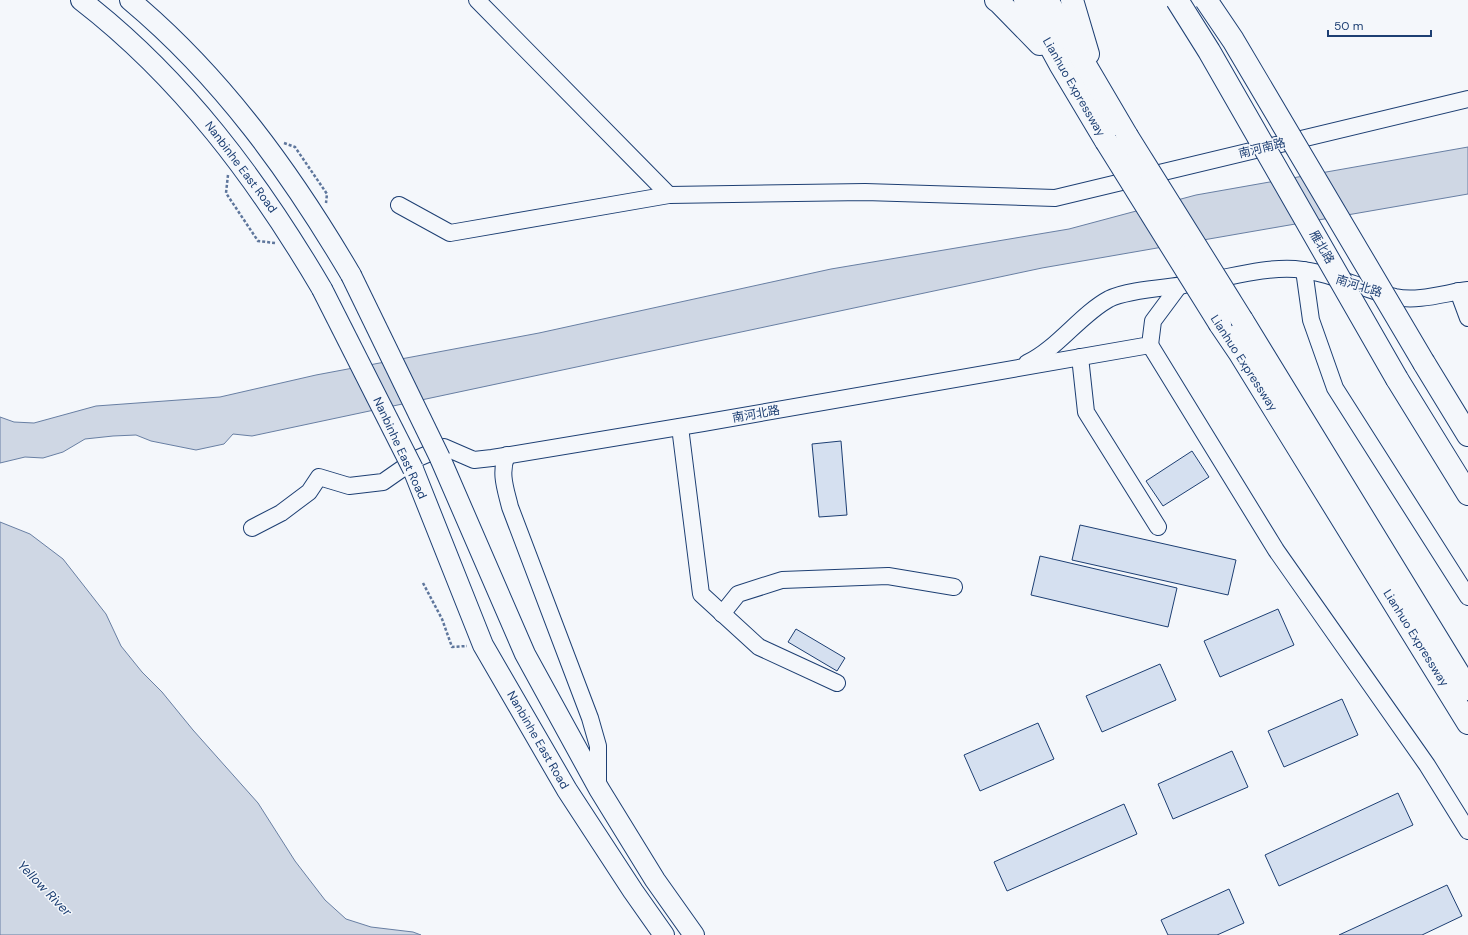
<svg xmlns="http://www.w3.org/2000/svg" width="1468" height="935" viewBox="0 0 1468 935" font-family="'DM Sans','Noto Sans SC',sans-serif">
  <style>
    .water { fill: #cfd7e4; stroke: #687fa3 }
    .building { fill: #d5e0f0; stroke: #1d3f73 }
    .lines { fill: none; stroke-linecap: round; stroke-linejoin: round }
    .minor-casing { stroke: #1d3f73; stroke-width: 18 }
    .major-casing { stroke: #1d3f73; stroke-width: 22 }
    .highway-casing { stroke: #1d3f73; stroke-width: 24 }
    .path { stroke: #5e769c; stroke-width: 2.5; stroke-dasharray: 3 2; stroke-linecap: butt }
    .minor { stroke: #f4f7fb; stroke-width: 16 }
    .major { stroke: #f4f7fb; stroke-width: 20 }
    .highway { stroke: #f4f7fb; stroke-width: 22 }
    .major-bridge-casing { stroke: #1d3f73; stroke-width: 22; stroke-linecap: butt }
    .highway-bridge-casing { stroke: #1d3f73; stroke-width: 24; stroke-linecap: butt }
    .major-bridge { stroke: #f4f7fb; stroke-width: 20 }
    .highway-bridge { stroke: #f4f7fb; stroke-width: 22 }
    .labels { text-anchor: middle; stroke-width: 3; stroke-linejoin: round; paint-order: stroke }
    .street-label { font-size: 12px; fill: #1d3f73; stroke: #f4f7fb }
    .water-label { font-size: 13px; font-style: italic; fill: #1d3f73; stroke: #f4f7fb }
  </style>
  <rect width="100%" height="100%" fill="#f4f7fb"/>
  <g class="water">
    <path d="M1468,147V194L1042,268L252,436L233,434L224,444L196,450L151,441L136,435L113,436L85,439L63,452L43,458L25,457L0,463V417L14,422L34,423L96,406L220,397L316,375L539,333L831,269L1069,229L1196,195Z"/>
    <path d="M0,522L30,534L63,559L106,614L121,646L142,672L162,692L193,730L258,803L295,861L325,900L346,919L371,927L413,932L421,935H0Z"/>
  </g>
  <g class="building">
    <path d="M841,441L847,515L819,517L812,444Z"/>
    <path d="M1192,451L1209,477L1163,506L1146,481Z"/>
    <path d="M1080,525L1236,560L1228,595L1072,560Z"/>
    <path d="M1040,556L1177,588L1168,627L1031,595Z"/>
    <path d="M1278,609L1294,645L1220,677L1204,641Z"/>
    <path d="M796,629L845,658L837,671L788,642Z"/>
    <path d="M1160,664L1176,700L1102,732L1086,696Z"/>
    <path d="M1342,699L1358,735L1284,767L1268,731Z"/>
    <path d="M1038,723L1054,759L980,791L964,755Z"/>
    <path d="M1232,751L1248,787L1173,819L1158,784Z"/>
    <path d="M1398,793L1413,825L1279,886L1265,855Z"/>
    <path d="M1124,804L1137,834L1007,891L994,862Z"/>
    <path d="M1447,885L1462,916L1422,935H1339Z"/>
    <path d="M1229,889L1244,923L1217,935H1168L1161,920Z"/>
  </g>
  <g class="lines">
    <defs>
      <g id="minor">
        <path d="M477,0L669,195"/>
        <path d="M399,205L450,233L669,195L865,192L1055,198L1468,99"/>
        <path d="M1304,270L1311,320L1335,388L1468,597"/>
        <path d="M1207,281C1235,276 1267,267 1295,269C1330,272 1362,289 1395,297C1418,302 1445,293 1468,290"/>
        <path d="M1458,291L1468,318"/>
        <path d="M1150,345L1276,550L1427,765L1468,831"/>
        <path d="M1080,357L1086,412L1158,527"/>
        <path d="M1027,363C1057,349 1081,314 1109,299C1127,290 1164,288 1184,285"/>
        <path d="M680,427L701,594L759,647L837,683"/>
        <path d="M507,455C499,473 506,490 510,507L590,718L598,746V786"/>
        <path d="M252,528L281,513L309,492L319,477L349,486L383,482L416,459L444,447L474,460L492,458L703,423L1150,345L1153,321L1179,286"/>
        <path d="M722,614L738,594L782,580L888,576L954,587"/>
      </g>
      <g id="major">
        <path d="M81,0C182,78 258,180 322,289"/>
        <path d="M130,0C222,77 291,173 351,275"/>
        <path d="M440,458L525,654L599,789L655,880L694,935"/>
        <path d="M413,469L483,645L567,790L633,891L664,935"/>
      </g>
      <g id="highway">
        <path d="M996,0L1000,3L1040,44"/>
        <path d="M1025,0L1060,64L1106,141"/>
        <path d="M1047,0L1127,136"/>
        <path d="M1072,0L1088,54"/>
        <path d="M1242,320L1468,689"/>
        <path d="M1220,324L1239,352L1468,723"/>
        <path d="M1424,363L1468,435"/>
        <path d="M1397,379L1468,494"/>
      </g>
    </defs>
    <use href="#minor" class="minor-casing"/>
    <use href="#major" class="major-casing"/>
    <use href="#highway" class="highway-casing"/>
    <g class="path">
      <path d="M284,143L295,147L327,194L326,203"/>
      <path d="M228,175L226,193L258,241L275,243"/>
      <path d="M423,583L442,619L452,647L467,646"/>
    </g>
    <use href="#minor" class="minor"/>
    <use href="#major" class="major"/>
    <use href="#highway" class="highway"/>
    <defs>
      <g id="major-bridge">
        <path d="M351,275L440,458"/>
        <path d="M322,289L413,469"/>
      </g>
      <g id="highway-bridge">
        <path d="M1177,0L1209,51L1397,379"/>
        <path d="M1206,0L1233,40L1424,363"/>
        <path d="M1127,136L1242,320"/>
        <path d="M1106,141L1220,324"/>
      </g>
    </defs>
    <use href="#major-bridge" class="major-bridge-casing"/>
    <use href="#highway-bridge" class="highway-bridge-casing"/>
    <use href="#major-bridge" class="major-bridge"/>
    <use href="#highway-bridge" class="highway-bridge"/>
  </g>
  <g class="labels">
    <g class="street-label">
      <text transform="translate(1074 87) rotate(60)" y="4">Lianhuo Expressway</text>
      <text transform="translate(1262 148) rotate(-14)" y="4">南河南路</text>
      <text transform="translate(241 167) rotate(53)" y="4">Nanbinhe East Road</text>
      <text transform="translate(1322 247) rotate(60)" y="4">雁北路</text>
      <text transform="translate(1359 286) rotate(17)" y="4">南河北路</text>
      <text transform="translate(1244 363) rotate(57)" y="4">Lianhuo Expressway</text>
      <text transform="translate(756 414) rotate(-10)" y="4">南河北路</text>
      <text transform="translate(400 448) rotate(65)" y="4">Nanbinhe East Road</text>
      <text transform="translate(1416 638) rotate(58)" y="4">Lianhuo Expressway</text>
      <text transform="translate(538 740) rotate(60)" y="4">Nanbinhe East Road</text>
    </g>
    <g class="water-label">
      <text transform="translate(45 888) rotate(46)" y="5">Yellow River</text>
    </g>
  </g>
  <path d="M1328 30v6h103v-6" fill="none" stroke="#1d3f73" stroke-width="2"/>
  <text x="1334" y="30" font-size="12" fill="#1d3f73" stroke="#f4f7fb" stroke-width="3" paint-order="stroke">50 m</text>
</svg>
